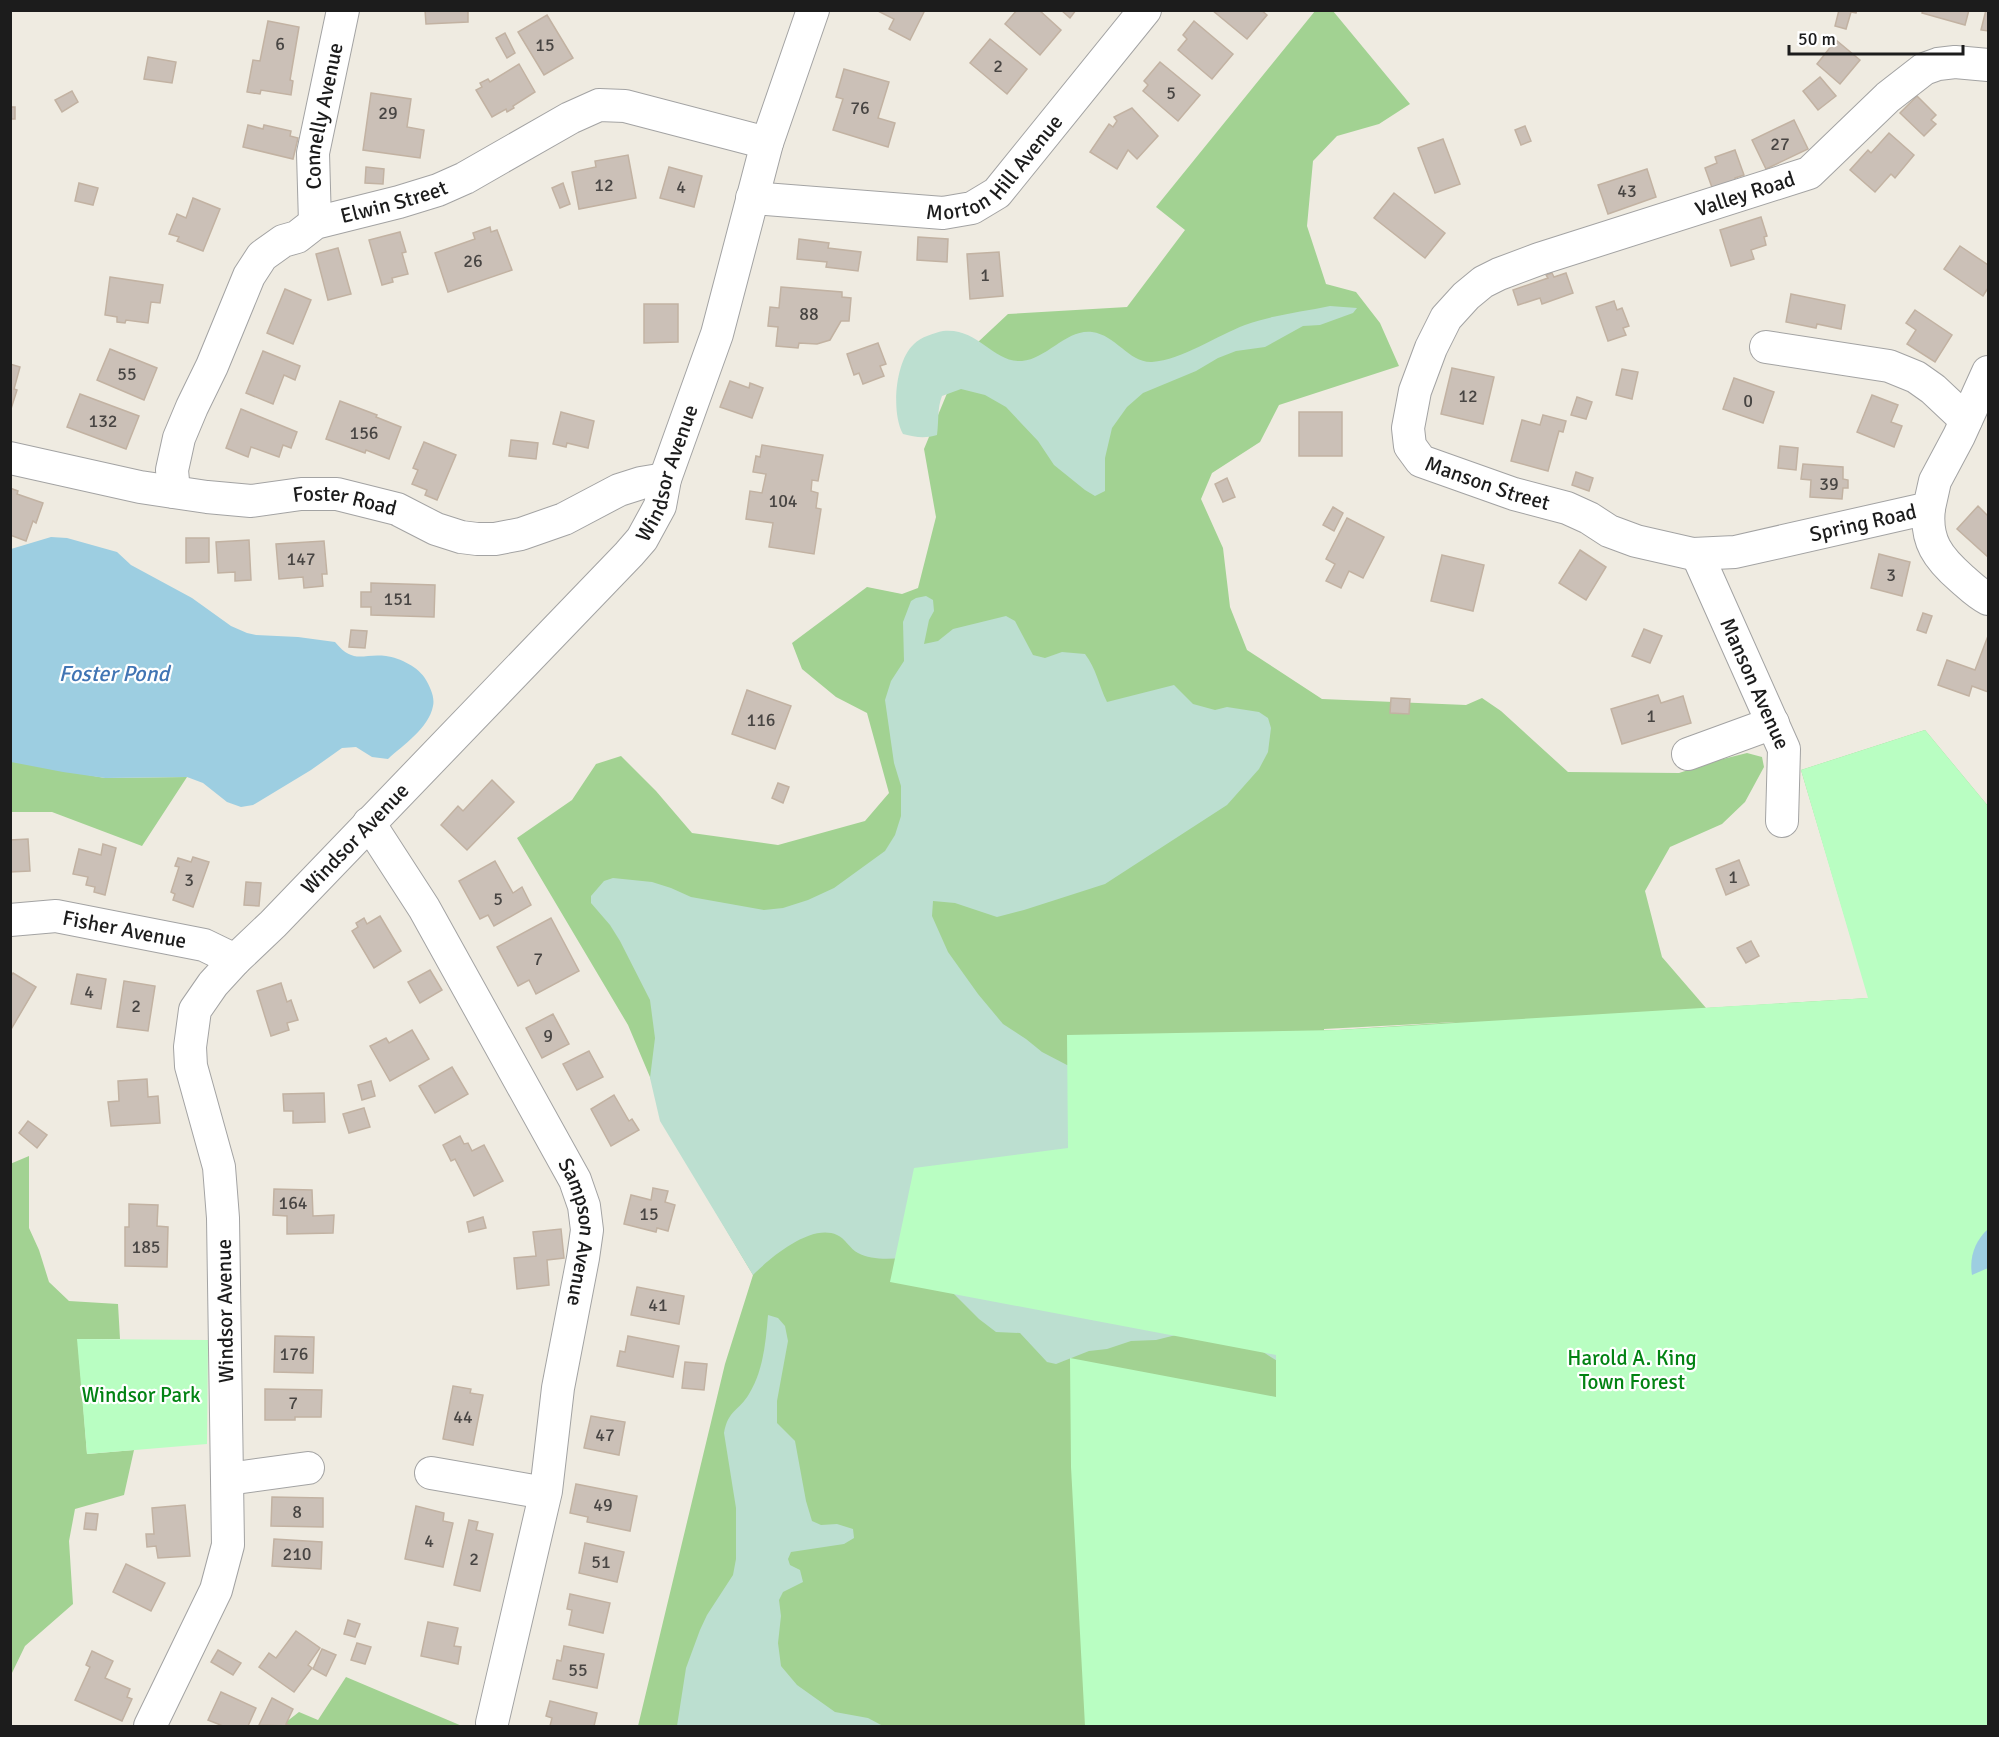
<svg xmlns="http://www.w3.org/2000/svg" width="1999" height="1737" viewBox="0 0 1999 1737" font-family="Signika,sans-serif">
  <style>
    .forest { fill: #a2d292; fill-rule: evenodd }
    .wetland { fill: #bcdfd0 }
    .park { fill: #b9fec2 }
    .water { fill: #9dcee1 }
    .building { fill: #cbc0b7; stroke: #c2b2a2; stroke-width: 1.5 }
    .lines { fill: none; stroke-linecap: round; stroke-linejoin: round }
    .minor-casing { stroke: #a3a3a3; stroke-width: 34 }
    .minor { stroke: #fff; stroke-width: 32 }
    .labels { text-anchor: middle; stroke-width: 4.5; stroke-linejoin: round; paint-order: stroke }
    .number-label { font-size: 18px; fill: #484543 }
    .street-label { font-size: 21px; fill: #1c1c1c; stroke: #fff }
    .park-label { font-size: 21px; fill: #028313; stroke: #fff }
    .water-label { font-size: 22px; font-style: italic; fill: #4175b4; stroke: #fff }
  </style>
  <rect width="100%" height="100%" fill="#efebe1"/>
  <g class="forest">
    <path d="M1315,11H1333L1410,104L1379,124L1337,136L1313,161L1307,226L1326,284L1356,292L1380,323L1399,366L1279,405L1260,442L1212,473L1201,499L1223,548L1230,607L1247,650L1322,699L1466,705L1482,698L1501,711L1568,772L1679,773L1719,760L1747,753L1762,757L1764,767L1745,802L1722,824L1670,847L1645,891L1662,957L1706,1008L1869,998L1801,770L1925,730L1988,806V1726H638L725,1364L753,1275L685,1160L628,1025L517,838L572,800L596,764L621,756L656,791L692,833L778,845L865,821L889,793L867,713L836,697L802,669L792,643L867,587L902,594L918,588L936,517L924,449L962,357L1008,314L1127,307L1185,230L1156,207ZM1456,1022L1338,1030H1324V1029Z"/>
    <path d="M10,761L105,778L187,777L142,846L52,812H11Z"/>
    <path d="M29,1156V1228L39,1250L49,1282L69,1301L118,1304L120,1339H78L87,1454L134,1450L124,1495L75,1509L69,1541L73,1604L25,1646L11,1675L10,1164Z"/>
    <path d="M346,1677L462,1726H281L299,1712L318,1720Z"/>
  </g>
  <g class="wetland">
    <path d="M1330,306L1357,308L1353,313L1320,325L1303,326L1265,347L1236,351L1218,358L1196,371L1143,393L1127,407L1112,428L1105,458V491L1095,496L1085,490L1054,465L1038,441L1006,407L985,395L961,389L942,396C937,409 939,421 937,435C924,439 915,437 903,434C891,413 895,361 914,344C921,337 934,333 943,331C978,327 993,363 1022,361C1047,359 1066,329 1092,332C1116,335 1129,363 1152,362C1182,360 1218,335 1245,325C1272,315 1302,312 1330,306Z"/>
    <path d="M926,596L933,600L934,611L929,620L924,644L938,641L953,629L1006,616L1015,621L1033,655L1045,658L1062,652L1085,654C1096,668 1099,686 1107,702L1174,685L1193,704L1215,710L1227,707L1259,712L1268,718L1271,728L1268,752L1259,769L1227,805L1105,884L1024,910L997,917L955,903L933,901L932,916L948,952L978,994L1003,1024L1026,1039L1042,1052L1067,1065L1171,1080L1279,1362L1263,1352L1188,1332L1156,1340L1131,1341L1107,1349L1089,1351L1056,1364L1047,1362L1020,1333L996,1332L979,1319L917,1257C899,1258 874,1262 858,1253C850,1249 845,1238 837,1235C811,1223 770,1258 753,1275L660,1121L650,1078L655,1038L650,1000L620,941L610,925L591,903V896L604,881L613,878L652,882L671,888L691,897L764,910L783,908L808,900L834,888L885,851L895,835L901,816V786L894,763L885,700L891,681L904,661L903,622L911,601L916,598Z"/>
    <path d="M768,1315L778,1318L785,1326L788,1341L777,1401V1423L795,1441L806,1501L812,1521L821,1525L837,1524L853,1529L854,1538L844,1544L791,1552L788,1559L790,1565L800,1570L803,1582L783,1592L779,1600L781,1616L778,1643L781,1666L797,1685L835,1712L868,1718L883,1726H677L686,1668L700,1630L707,1615L733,1575L736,1559V1508L724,1433C728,1410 739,1411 749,1394C763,1372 766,1341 768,1315Z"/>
  </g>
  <g class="park">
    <path d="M1925,730L1988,806V1726H1085L1071,1467L1070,1358L1276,1397V1355L890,1282L914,1168L1068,1148L1067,1035L1338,1030L1868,998L1801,770Z"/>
    <path d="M77,1339L208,1340L207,1444L87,1454Z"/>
  </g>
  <g class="water">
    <path d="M51,537L67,538L117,552L131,565L192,598L231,626L247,633L256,635L298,637L335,642C354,665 362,653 386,656C400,658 419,667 426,680C430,687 435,697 433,706C429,728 403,745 388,759L372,757L356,747L342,748L311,770L253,805L241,807L227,802L203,783L187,777L105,778L63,772L11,762V549Z"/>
    <path d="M1988,1229V1268L1972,1275C1969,1257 1975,1241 1988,1229Z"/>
  </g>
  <g class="building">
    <path d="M425,10H468V22L426,24Z"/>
    <path d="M925,10L910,40L889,29L894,19L878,11Z"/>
    <path d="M1017,10H1039L1061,30L1040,55L1005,24Z"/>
    <path d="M1061,10H1076L1070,18Z"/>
    <path d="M1212,10H1261L1267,15L1247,39Z"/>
    <path d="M1839,10H1857L1856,13L1851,12L1846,29L1835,26Z"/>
    <path d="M1923,10H1969L1965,25L1922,13Z"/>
    <path d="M1986,10H1988V31L1981,30Z"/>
    <path d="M547,15L573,58L544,75L518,32Z"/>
    <path d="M268,21L299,27L290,80L293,81L291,95L261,90L260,94L247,92L253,60L260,61Z"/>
    <path d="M1194,21L1233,54L1212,79L1178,50L1187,39L1183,35Z"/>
    <path d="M505,33L515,53L507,58L496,38Z"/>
    <path d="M990,39L1027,69L1007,94L970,63Z"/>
    <path d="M1836,40L1860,60L1840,84L1817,64Z"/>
    <path d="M148,57L176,62L172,83L144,79Z"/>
    <path d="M1160,62L1200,95L1178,121L1143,91L1148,85L1144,81Z"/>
    <path d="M519,64L535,92L513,106L514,108L507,112L506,109L492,117L476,90L482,87L480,83L488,79L490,82Z"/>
    <path d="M844,69L889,82L878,118L895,123L888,147L833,130L843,99L836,97Z"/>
    <path d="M1820,77L1836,96L1818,110L1803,91Z"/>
    <path d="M72,91L78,102L62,112L55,100Z"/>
    <path d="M371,93L411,99L407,127L424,130L420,158L363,150Z"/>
    <path d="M1917,96L1936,115L1931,120L1936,124L1924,136L1900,113Z"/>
    <rect x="10" y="107" width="5" height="12"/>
    <path d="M1132,108L1158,136L1137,159L1128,150L1117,169L1090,152L1109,124L1113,127L1117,121L1114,117Z"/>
    <path d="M1794,120L1808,149L1766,169L1752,140Z"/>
    <path d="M248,125L263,129L264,125L291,131L290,136L298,138L293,159L243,147Z"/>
    <path d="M1525,126L1531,141L1521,145L1515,130Z"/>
    <path d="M1889,133L1914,155L1895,178L1891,174L1875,192L1850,170L1868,150L1871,153Z"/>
    <path d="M1443,139L1460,184L1435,193L1418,148Z"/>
    <path d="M1735,150L1744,175L1735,178L1737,185L1714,193L1705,168L1717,163L1715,157Z"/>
    <path d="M628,155L636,198L579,209L572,172L596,167L595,161Z"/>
    <path d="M366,167L384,169L383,184L365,183Z"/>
    <path d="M669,167L702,176L694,207L660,198Z"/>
    <path d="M1647,169L1656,197L1608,214L1598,185Z"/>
    <path d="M79,183L98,188L93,205L75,201Z"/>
    <path d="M563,183L570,204L560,208L552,188Z"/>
    <path d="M1394,193L1445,233L1425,258L1374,218Z"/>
    <path d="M193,198L220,209L203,251L177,241L179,237L169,234L177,214L186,218Z"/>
    <path d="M1761,217L1767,236L1764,237L1766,245L1751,250L1754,259L1731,266L1720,230Z"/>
    <path d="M490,227L491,232L497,230L512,270L448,292L435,253L475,239L473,233Z"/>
    <path d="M400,232L406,252L402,253L408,274L392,278L393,282L382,285L369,240Z"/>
    <path d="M918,237L948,239L947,262L917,260Z"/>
    <path d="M799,239L829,243L828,248L861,252L858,271L826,267L827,262L797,259Z"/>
    <path d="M1960,246L1988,265V288L1983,296L1944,269Z"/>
    <path d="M338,248L351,294L328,300L316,254Z"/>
    <path d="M999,252L1003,296L970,299L967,254Z"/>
    <path d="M1552,273L1554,277L1566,273L1573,293L1542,304L1540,298L1518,305L1513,290L1548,278L1546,275Z"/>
    <path d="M110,277L163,285L160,303L151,302L148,323L126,320L125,323L117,322V317L105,315Z"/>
    <path d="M781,287L842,292V297L851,298L849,321H841L830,340L817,344L799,343L798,348L776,346L778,327L768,326L770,307L779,308Z"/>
    <path d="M285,289L311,300L293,344L267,333Z"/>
    <path d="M1791,294L1845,305L1841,329L1817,324L1816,328L1786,322Z"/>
    <path d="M1614,301L1617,310L1622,308L1629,326L1623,328L1626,335L1608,341L1596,307Z"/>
    <path d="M644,304H678V342L644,343Z"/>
    <path d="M1915,310L1952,335L1935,362L1907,344L1916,330L1906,323Z"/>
    <path d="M878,343L886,364L880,366L884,376L863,384L859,373L854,375L847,354Z"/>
    <path d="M110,349L157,368L144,400L97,380Z"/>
    <path d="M263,351L300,366L295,380L284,375L273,404L246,393Z"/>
    <path d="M10,364L20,367L14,389L17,390L10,412Z"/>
    <path d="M1452,368L1494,377L1483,424L1441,414Z"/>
    <path d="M1622,369L1638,372L1632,399L1616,395Z"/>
    <path d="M1734,378L1774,392L1763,423L1723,409Z"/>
    <path d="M730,381L749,388L750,383L763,388L752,418L720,407Z"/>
    <path d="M80,394L139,416L126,449L67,427Z"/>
    <path d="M1872,395L1898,405L1891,422L1902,426L1894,447L1857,432Z"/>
    <path d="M1577,397L1592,402L1586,419L1571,415Z"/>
    <path d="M340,401L377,415L376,417L401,427L389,459L366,450L365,453L326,439Z"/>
    <path d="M241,409L297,432L291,448L283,445L279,457L251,447L248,457L226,448Z"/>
    <path d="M561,412L594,421L588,448L567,443L566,447L553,444Z"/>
    <rect x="1299" y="412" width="43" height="44"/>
    <path d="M1543,415L1566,421L1563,432L1559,431L1548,471L1511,461L1522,420L1540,425Z"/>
    <path d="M511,440L538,443L536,459L509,456Z"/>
    <path d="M424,442L456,455L437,500L425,495L427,490L412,484L418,470L413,468Z"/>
    <path d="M762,445L823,455L818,481L812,480L811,491L818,493L816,508L821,509L814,554L769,547L773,523L746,519L750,491L762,493L766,474L753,472L756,456L760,457Z"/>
    <path d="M1780,446L1798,448L1796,470L1778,468Z"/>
    <path d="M1803,464L1843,467V479L1848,480V488H1843L1842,499L1810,497L1811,480L1801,479Z"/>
    <path d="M1576,472L1593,478L1589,491L1572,485Z"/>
    <path d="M1227,478L1235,497L1223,502L1215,484Z"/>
    <path d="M10,488L18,491L17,494L43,503L36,523L33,521L26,541L10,535Z"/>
    <path d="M1978,506L1988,516V557L1957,529Z"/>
    <path d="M1333,507L1343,513L1334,531L1323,525Z"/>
    <path d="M1347,518L1384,537L1363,578L1349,571L1341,588L1326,581L1335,564L1326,559Z"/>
    <path d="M186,538H209V562L186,563Z"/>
    <path d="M249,540L251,580L235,581V572L218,573L216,542Z"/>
    <path d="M324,541L327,574H322L323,586L304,588L303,577L279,579L276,544Z"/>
    <path d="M1580,550L1606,567L1586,600L1559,583Z"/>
    <path d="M1879,554L1910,562L1902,596L1871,588Z"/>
    <path d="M1442,555L1484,565L1473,611L1431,601Z"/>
    <path d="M371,583L435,585L434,617L371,615V607H361V592H371Z"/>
    <path d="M1923,613L1932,616L1926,633L1917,630Z"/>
    <path d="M1644,629L1662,636L1650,663L1632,656Z"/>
    <path d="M351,630L367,631L365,648L349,647Z"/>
    <path d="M1988,636V692L1972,686L1969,696L1938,685L1947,660L1975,670Z"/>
    <path d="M747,690L791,706L775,749L732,734Z"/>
    <path d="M1658,695L1661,703L1683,696L1691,723L1622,744L1611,709Z"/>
    <path d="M1391,698L1410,699L1409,714L1390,713Z"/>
    <path d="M492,780L514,802L467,850L441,825L458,806L463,811Z"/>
    <path d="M778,783L789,787L783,803L772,798Z"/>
    <path d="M28,839L30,871L10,872V840Z"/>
    <path d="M103,844L116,848L105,895L94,892L95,887L86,885L88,877L73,874L79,849L101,855Z"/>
    <path d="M193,857L209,862L193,907L173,900L175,894L171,892L179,867L175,866L178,858L191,862Z"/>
    <path d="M1739,860L1749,885L1726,895L1716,869Z"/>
    <path d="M495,861L513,893L522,887L531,905L494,926L488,915L480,919L459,881Z"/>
    <path d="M246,882L261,883L259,906L244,905Z"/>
    <path d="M380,916L401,951L374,968L352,931L358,927L356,923L364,918L367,924Z"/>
    <path d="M551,918L579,971L536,994L529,980L518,986L497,947Z"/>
    <path d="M1751,941L1759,956L1746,963L1737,948Z"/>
    <path d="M430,970L442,990L420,1003L408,982Z"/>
    <path d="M13,973L36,987L10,1031V977Z"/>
    <path d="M77,974L106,979L101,1009L71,1004Z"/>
    <path d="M124,981L155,986L148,1031L117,1027Z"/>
    <path d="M281,983L287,1002L291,1000L298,1020L287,1023L289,1030L271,1036L257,991Z"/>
    <path d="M553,1014L569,1044L542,1058L526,1028Z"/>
    <path d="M412,1030L429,1059L390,1081L370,1046L386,1038L389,1043Z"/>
    <path d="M589,1051L603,1077L577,1090L563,1064Z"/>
    <path d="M452,1067L468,1094L435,1113L419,1086Z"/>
    <path d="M147,1079L148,1097L158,1096L160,1123L111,1126L108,1102L119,1101L118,1081Z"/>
    <path d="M371,1081L375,1096L362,1100L358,1085Z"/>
    <path d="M324,1093L325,1122L293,1123V1111H284L283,1094Z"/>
    <path d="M614,1095L629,1121L632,1119L639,1130L611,1146L591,1109Z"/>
    <path d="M364,1108L370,1127L349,1133L343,1114Z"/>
    <path d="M28,1121L47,1135L37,1148L19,1133Z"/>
    <path d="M460,1136L464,1144L468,1143L472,1151L484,1145L503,1181L474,1196L455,1159L451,1161L443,1145Z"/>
    <path d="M653,1188L668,1191L665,1202L675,1205L668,1231L657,1228L656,1232L624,1224L631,1195L651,1200Z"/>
    <path d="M274,1189L312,1190L313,1216L334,1215L333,1233L287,1234V1216L273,1215Z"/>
    <path d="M129,1204L158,1205L157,1226L168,1227L167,1267L125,1266V1227H129Z"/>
    <path d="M483,1217L486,1228L469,1232L467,1222Z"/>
    <path d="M561,1229L564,1258L547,1260L549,1285L517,1289L514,1258L536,1256L533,1232Z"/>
    <path d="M637,1287L684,1296L679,1324L631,1315Z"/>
    <path d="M275,1336L314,1337L313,1373L274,1372Z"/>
    <path d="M628,1336L679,1346L673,1377L617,1366L620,1351L625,1352Z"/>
    <path d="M685,1362L707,1364L704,1390L682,1388Z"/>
    <path d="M453,1386L471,1389L470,1393L483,1395L473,1445L443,1439Z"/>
    <path d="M265,1389L322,1390L321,1417H295V1420H265Z"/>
    <path d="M591,1416L625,1422L619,1455L584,1448Z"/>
    <path d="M576,1484L637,1496L630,1531L587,1522L588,1517L570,1513Z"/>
    <path d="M272,1497L323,1498V1527L271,1526Z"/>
    <path d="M185,1505L190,1556L158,1558L156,1546L147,1547L146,1534H154L152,1508Z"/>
    <path d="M416,1506L444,1513L443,1521L453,1523L443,1567L405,1559Z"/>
    <path d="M86,1513L98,1514L96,1530L84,1529Z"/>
    <path d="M469,1520L478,1522L476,1530L493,1534L480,1591L454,1585Z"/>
    <path d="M274,1539L322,1542L321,1569L272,1566Z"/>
    <path d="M585,1543L624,1552L617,1582L579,1573Z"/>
    <path d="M126,1564L165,1583L151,1611L113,1592Z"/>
    <path d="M570,1594L610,1603L603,1633L569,1625L572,1610L567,1609Z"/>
    <path d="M348,1620L360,1624L355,1637L344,1634Z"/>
    <path d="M428,1622L458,1628L454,1646L461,1647L458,1664L421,1656Z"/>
    <path d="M296,1631L320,1648L308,1665L312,1668L294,1692L259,1667L269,1653L276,1658Z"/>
    <path d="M357,1643L371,1647L365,1664L351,1660Z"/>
    <path d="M564,1646L604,1654L597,1688L553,1679L557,1660L561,1661Z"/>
    <path d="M322,1649L336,1655L326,1676L313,1669Z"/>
    <path d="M218,1650L241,1663L233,1675L211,1662Z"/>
    <path d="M92,1651L113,1661L105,1678L130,1689L127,1697L132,1699L122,1721L75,1700L90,1667L86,1665Z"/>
    <path d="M221,1692L256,1708L248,1726H223L208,1720Z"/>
    <path d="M272,1698L293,1709L286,1724L291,1726L259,1725Z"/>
    <path d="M550,1701L597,1713L594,1726H550L552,1718L546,1716Z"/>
  </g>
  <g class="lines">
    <defs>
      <g id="minor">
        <path id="s1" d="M1988,65L1955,62L1938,64L1924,69L1888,97L1809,173L1539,259L1499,274L1483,282L1466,296L1446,318L1431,348L1415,391L1408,428L1410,446L1421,461L1514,494L1567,508L1589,518L1609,531L1636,541L1693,554L1735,552L1929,508L1935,481L1959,436L1988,372"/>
        <path id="s2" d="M752,198L943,213L972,208L997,193L1145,10"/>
        <path id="s3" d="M315,223L313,153L343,10"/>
        <path d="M1766,347L1889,366L1916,377L1933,389L1966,420"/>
        <path id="s4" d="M10,458L140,487L207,497L251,501L301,494H337L397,509L436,529L461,537L477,539H495L521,534L564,519L619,490L641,483L665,479"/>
        <path id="s5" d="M174,492L172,470L179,438L192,407L212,366L249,276L262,256L283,241L297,237L315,223L399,202L438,190L465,178L570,118L599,105L625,106L767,143"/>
        <path d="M1929,508C1925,541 1938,558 1962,579C1970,586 1978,594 1988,599"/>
        <path id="s6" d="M1697,554L1784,749L1782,821"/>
        <path d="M1688,754L1773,723"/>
        <path id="s7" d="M369,823L424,908L575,1180L584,1206L587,1230L583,1258L558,1388L546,1491L492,1723"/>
        <path id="s8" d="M10,920L56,916L204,945L235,960"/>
        <path d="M431,1473L545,1493"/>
        <path d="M228,1479L308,1468"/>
        <path id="s9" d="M150,1726L216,1590L228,1545L223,1218L219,1167L191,1066L190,1047L195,1010L213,984L235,960L273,924L629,554L642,539L660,506L665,479L717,334L767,143L813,10"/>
      </g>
    </defs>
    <use href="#minor" class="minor-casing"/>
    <use href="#minor" class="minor"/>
  </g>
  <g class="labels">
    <g class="number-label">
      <text x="280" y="50">6</text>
      <text x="545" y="51">15</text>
      <text x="998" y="72">2</text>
      <text x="1171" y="99">5</text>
      <text x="860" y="114">76</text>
      <text x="388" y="119">29</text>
      <text x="1780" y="150">27</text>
      <text x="604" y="191">12</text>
      <text x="681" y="193">4</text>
      <text x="1627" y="197">43</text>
      <text x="473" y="267">26</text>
      <text x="985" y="281">1</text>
      <text x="809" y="320">88</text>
      <text x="127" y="380">55</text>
      <text x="1468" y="402">12</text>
      <text x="1748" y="407">0</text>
      <text x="103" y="427">132</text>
      <text x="364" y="439">156</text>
      <text x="1829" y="490">39</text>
      <text x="783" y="507">104</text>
      <text x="301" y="565">147</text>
      <text x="1891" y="581">3</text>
      <text x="398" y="605">151</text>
      <text x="1651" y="722">1</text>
      <text x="761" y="726">116</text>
      <text x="1733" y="883">1</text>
      <text x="189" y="886">3</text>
      <text x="498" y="905">5</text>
      <text x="538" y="965">7</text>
      <text x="89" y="998">4</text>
      <text x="136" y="1012">2</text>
      <text x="548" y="1042">9</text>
      <text x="293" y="1209">164</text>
      <text x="649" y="1220">15</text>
      <text x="146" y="1253">185</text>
      <text x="658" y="1311">41</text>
      <text x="294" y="1360">176</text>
      <text x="293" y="1409">7</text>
      <text x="463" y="1423">44</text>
      <text x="605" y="1441">47</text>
      <text x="603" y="1511">49</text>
      <text x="297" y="1518">8</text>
      <text x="429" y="1547">4</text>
      <text x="297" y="1560">210</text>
      <text x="474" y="1565">2</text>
      <text x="601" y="1568">51</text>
      <text x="578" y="1676">55</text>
    </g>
    <g class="street-label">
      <text dy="7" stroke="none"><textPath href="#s3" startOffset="108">Connelly Avenue</textPath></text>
      <text dy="7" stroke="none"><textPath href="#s2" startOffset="261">Morton Hill Avenue</textPath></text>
      <text transform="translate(1745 194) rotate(-18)" y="7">Valley Road</text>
      <text dy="7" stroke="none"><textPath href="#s5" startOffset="400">Elwin Street</textPath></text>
      <text dy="7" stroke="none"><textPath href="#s9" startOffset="1458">Windsor Avenue</textPath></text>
      <text dy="7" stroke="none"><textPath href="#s1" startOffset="840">Manson Street</textPath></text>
      <text dy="7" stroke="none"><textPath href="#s4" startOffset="340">Foster Road</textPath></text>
      <text dy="7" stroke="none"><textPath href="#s1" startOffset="1232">Spring Road</textPath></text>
      <text dy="7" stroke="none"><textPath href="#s6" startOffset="142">Manson Avenue</textPath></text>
      <text dy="7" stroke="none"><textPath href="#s9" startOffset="972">Windsor Avenue</textPath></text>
      <text dy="7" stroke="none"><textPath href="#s8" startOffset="116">Fisher Avenue</textPath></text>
      <text dy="7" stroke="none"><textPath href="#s7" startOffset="465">Sampson Avenue</textPath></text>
      <text transform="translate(225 1311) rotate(-91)" y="7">Windsor Avenue</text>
    </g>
    <g class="park-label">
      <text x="1632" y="1365">Harold A. King<tspan x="1632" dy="24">Town Forest</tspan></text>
      <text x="141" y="1402">Windsor Park</text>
    </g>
    <g class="water-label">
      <text x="114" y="681">Foster Pond</text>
    </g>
  </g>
  <rect width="1999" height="1737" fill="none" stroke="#1c1c1c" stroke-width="24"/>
  <path d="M1789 45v9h174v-9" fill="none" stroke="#1c1c1c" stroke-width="3"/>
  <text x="1798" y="45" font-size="18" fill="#1c1c1c" stroke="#ffffff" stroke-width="4.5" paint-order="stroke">50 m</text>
</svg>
